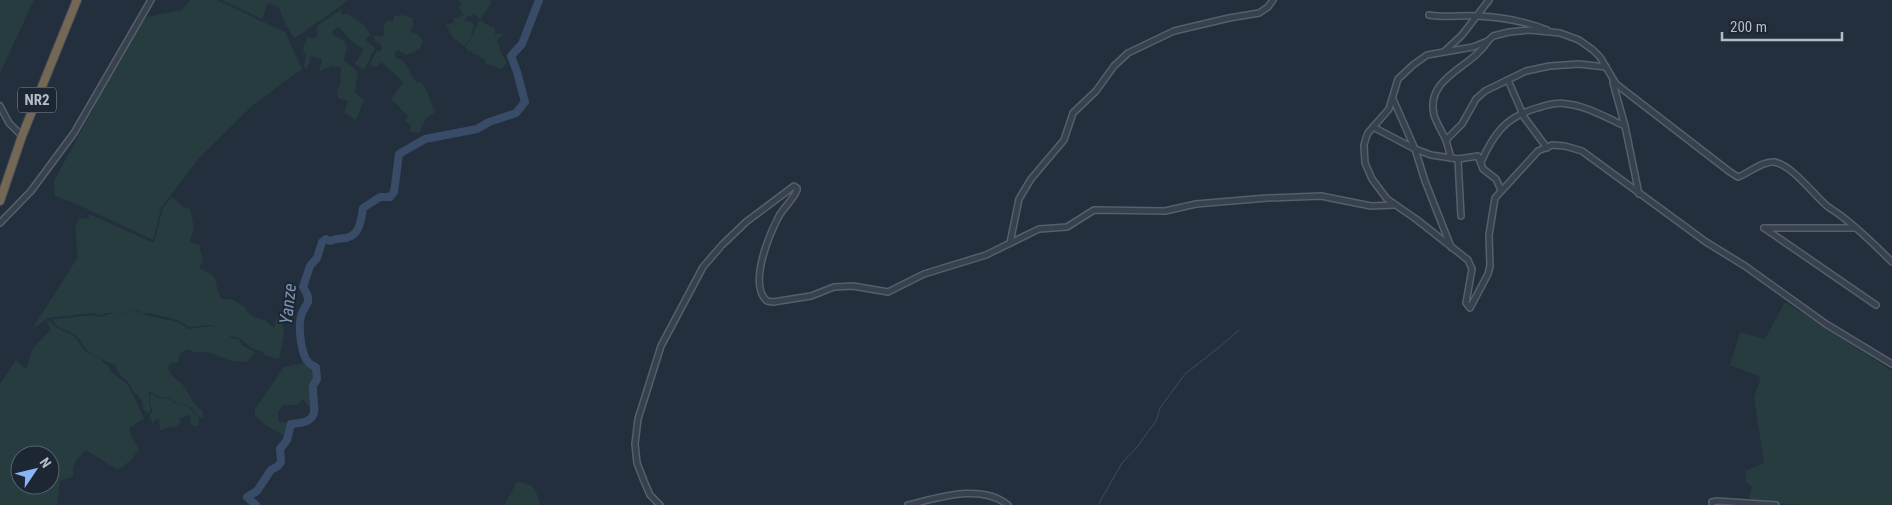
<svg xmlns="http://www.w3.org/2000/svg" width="1892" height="505" viewBox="0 0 1892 505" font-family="'Roboto Condensed',sans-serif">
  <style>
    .green { fill: #263c3f; fill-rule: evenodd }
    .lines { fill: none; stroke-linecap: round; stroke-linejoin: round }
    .stream { stroke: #394c67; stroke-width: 1 }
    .river { stroke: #394c67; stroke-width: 8 }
    .minor-casing { stroke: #565f6c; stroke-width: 8 }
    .highway-casing { stroke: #434c59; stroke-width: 10 }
    .minor { stroke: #38414e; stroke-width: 5 }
    .highway { stroke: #746855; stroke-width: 8 }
    .labels { text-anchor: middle; stroke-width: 4; stroke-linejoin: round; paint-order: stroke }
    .shield { fill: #1d2633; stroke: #878f9c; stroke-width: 1 }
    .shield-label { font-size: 15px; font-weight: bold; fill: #b4bcc9 }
    .water-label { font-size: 18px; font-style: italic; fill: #7c92b1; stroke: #1d2633 }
  </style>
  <rect width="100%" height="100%" fill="#242f3e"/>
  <g class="green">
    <path d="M0,0H34L0,73Z"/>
    <path d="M190,0H217L285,32L302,69L253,105L199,158L161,208L153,240L72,202L55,196L54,181L142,18L181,10Z"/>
    <path d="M222,0H349L295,38C285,28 285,19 278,7L268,3L262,19Z"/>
    <path d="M459,0H490L492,2L480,19L474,14L471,17L469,15L465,19L466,22L470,21L474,24L471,37L464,46L453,38L445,24L454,23L453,19L462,15L465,17L458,7L462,5Z"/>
    <path d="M341,10V14L344,15L346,13C355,19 367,24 370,35L365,40L375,48L364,70L355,64L364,49C360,47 356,45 353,42C346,37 345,31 338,27L333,30L332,34L344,41L347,46L344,61L358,72L355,93L364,100L356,120L344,113L348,101L338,98L337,88L340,86L341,68L332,66L319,72L322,59L311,56L307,69L304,67L306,54L303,52L304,44L306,43L308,37L312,39L317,37L318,32L316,30L318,25Z"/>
    <path d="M402,15L413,18V27L410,32L416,33L423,40L420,49L407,55L404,54L398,50L395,53V58L403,60L416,82H421C427,88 430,101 434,110L437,111L426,118L419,133L410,131L411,125L405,121L408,116L391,99L403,83L399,78L381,62L376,67L370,64L376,52L380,51L382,48L379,43L377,44L373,35L383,37L384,25L387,20L393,21L394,16Z"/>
    <path d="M480,19L487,25L494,27L495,34H504L497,40L502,55L507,62L502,69L486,64L485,60L475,54H473L472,51L469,52L465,47C472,38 475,28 480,19Z"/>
    <path d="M172,197L183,207L190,209L194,227L190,242L199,245L203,261L199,268C225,278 211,284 222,299H231L245,307L247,312L256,318L265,320L274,328L276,319L282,316L284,336L279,359L266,356L262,351C252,350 248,345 240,339C237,337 232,336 228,335L234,339H238L243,346L255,352L247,362L231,361L208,352H194L189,349L180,353L178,362L171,363L168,367C169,375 177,379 183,385C190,395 191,402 202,411L203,417L200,418L190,406L181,405L172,400L171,398L160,397L149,391V405L151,409L149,413L143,409V403L137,394L134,393L129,383L119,374L115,365C109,363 92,355 87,350C83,346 80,338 75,335C67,329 56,330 53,319C69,319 86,313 102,317C111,311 127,314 138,311L144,315L178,322L188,329L211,326L216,328L211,325L189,327L178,320L149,313L143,314L139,310L126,313H106L102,315L95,313L81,314L48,318L32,329L78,257L75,228L79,218L89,219V214L154,243L163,208Z"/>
    <path d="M1785,302L1892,371V505H1800L1748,502L1752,487L1746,482L1745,471L1764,463L1754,397L1761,377L1730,365L1740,332L1765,339Z"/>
    <path d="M50,321L57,328L74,336L84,350L100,359L104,364L108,365L111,372L128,385L144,418L129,428L132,438L139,449L132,459L118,470L86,450C78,458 70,465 74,476L60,481L57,505H0V384L16,360L26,369L33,348L51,329L46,322ZM20,455H50V485H20Z"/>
    <path d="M303,363L313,368L314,379L309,385L312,397V411L303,399L297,405H284L278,411V421L289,423L286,437L264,424L255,415V409L284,367Z"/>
    <path d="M150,393L159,398L171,399L174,403L189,407L199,418L198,426L190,425L191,417L189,415L179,419L181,422L174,428L171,426L165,429L160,430L159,420L157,419L152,424V420L149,418L153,409L150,405Z"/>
    <path d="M517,482C533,482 537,491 540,505H504Z"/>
  </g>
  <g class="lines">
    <path class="stream" d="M1098,505L1122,463L1137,447L1156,421L1160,408L1185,374L1222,345L1239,330"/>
    <path class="river" d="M256,505L247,497L257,491L271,470L278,466L281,462L280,449L287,440L291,424C324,422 312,408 313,386C313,384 316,382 317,379C317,376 316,371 316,367C314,366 311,365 309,363C301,356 298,327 301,316C302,311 306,307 308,302C309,296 306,292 303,287L310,266L317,258L322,242L326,239L330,241C336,238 340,239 346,238C360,235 361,220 363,208L380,197H390L394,192L399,154L425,139L477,129L489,122L516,113L525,102L517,72L511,56L522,44L539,0"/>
    <defs>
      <g id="minor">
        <path d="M1429,15C1445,18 1461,15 1477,16C1500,17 1525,21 1547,30"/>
        <path d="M1445,51L1462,35L1489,0"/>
        <path d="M1508,80L1524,117L1547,148"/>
        <path d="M1613,83L1625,126L1639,194"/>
        <path d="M1393,99L1415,149L1425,181L1451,247"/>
        <path d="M0,106L9,123L22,136"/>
        <path d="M1373,127L1415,149L1431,155L1458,159L1478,156L1483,169L1496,179L1501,190"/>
        <path d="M1446,140C1442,132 1437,124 1434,115C1425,77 1472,68 1488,41"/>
        <path d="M1451,158L1446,140L1462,124L1476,99L1485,91L1526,71L1550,66L1579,64L1606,67"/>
        <path d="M1458,159L1461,216"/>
        <path d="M1481,162C1494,133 1506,117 1537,108C1548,105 1556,102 1567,104C1587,106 1607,118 1625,126"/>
        <path d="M0,223L31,191L74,133L151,0"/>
        <path d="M1764,228L1876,305"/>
        <path d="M1764,228H1855"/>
        <path d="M1010,243L1019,199L1031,179L1064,140L1073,113L1096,91L1114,66L1128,53L1174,31L1229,18L1259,13L1268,7L1273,0"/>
        <path d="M1892,262C1876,246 1859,229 1840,215C1836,212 1831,209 1827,206C1813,194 1792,165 1774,162C1762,161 1749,173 1738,177L1730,172L1616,84L1600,57L1593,50L1579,40L1560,33L1530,30L1509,32L1493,36L1488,41L1473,47L1427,55L1413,65L1398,79L1389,109L1368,133L1366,138L1364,145L1365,163L1372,179L1387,199L1416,219L1468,260L1472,269L1466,303L1470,308L1488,274L1490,266L1489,235L1495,198L1538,151L1552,145L1565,146L1582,151L1706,242L1745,266L1826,324L1892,364"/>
        <path d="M660,505L650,495L644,481L637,463L635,444L638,419L661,346L703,267L722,245L746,222L794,186L797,188V190C793,200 784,207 779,216C769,235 748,285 767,301L773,302L811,296L834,287L853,286L888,292L924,274L986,255L1039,229L1067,227L1094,210L1165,211L1196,204L1267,198L1321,196L1371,206L1394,205"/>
        <path d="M908,505C938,498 981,483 1008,505"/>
        <path d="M1712,505V502L1717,501L1776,505"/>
      </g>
      <path id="highway" d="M0,201L22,136L77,0"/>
    </defs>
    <use href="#minor" class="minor-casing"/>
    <use href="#highway" class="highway-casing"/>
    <use href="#minor" class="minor"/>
    <use href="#highway" class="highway"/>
  </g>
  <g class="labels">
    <rect class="shield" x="18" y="87.5" width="38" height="25" rx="4"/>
    <g class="shield-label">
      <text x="37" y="105">NR2</text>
    </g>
    <g class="water-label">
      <text transform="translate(288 304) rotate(-84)" y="6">Yanze</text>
    </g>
  </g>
  <g transform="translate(35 470) rotate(55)"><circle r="24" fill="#1d2633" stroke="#59626f"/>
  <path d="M0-4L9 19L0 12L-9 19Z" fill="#8ab4f8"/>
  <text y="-8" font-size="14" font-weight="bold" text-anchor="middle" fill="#b4bcc9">N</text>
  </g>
  <path d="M1722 32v8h120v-8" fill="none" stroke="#b4bcc9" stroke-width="2.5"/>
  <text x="1730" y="32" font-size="15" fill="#b4bcc9" stroke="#1d2633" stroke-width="4" paint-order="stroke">200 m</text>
</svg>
